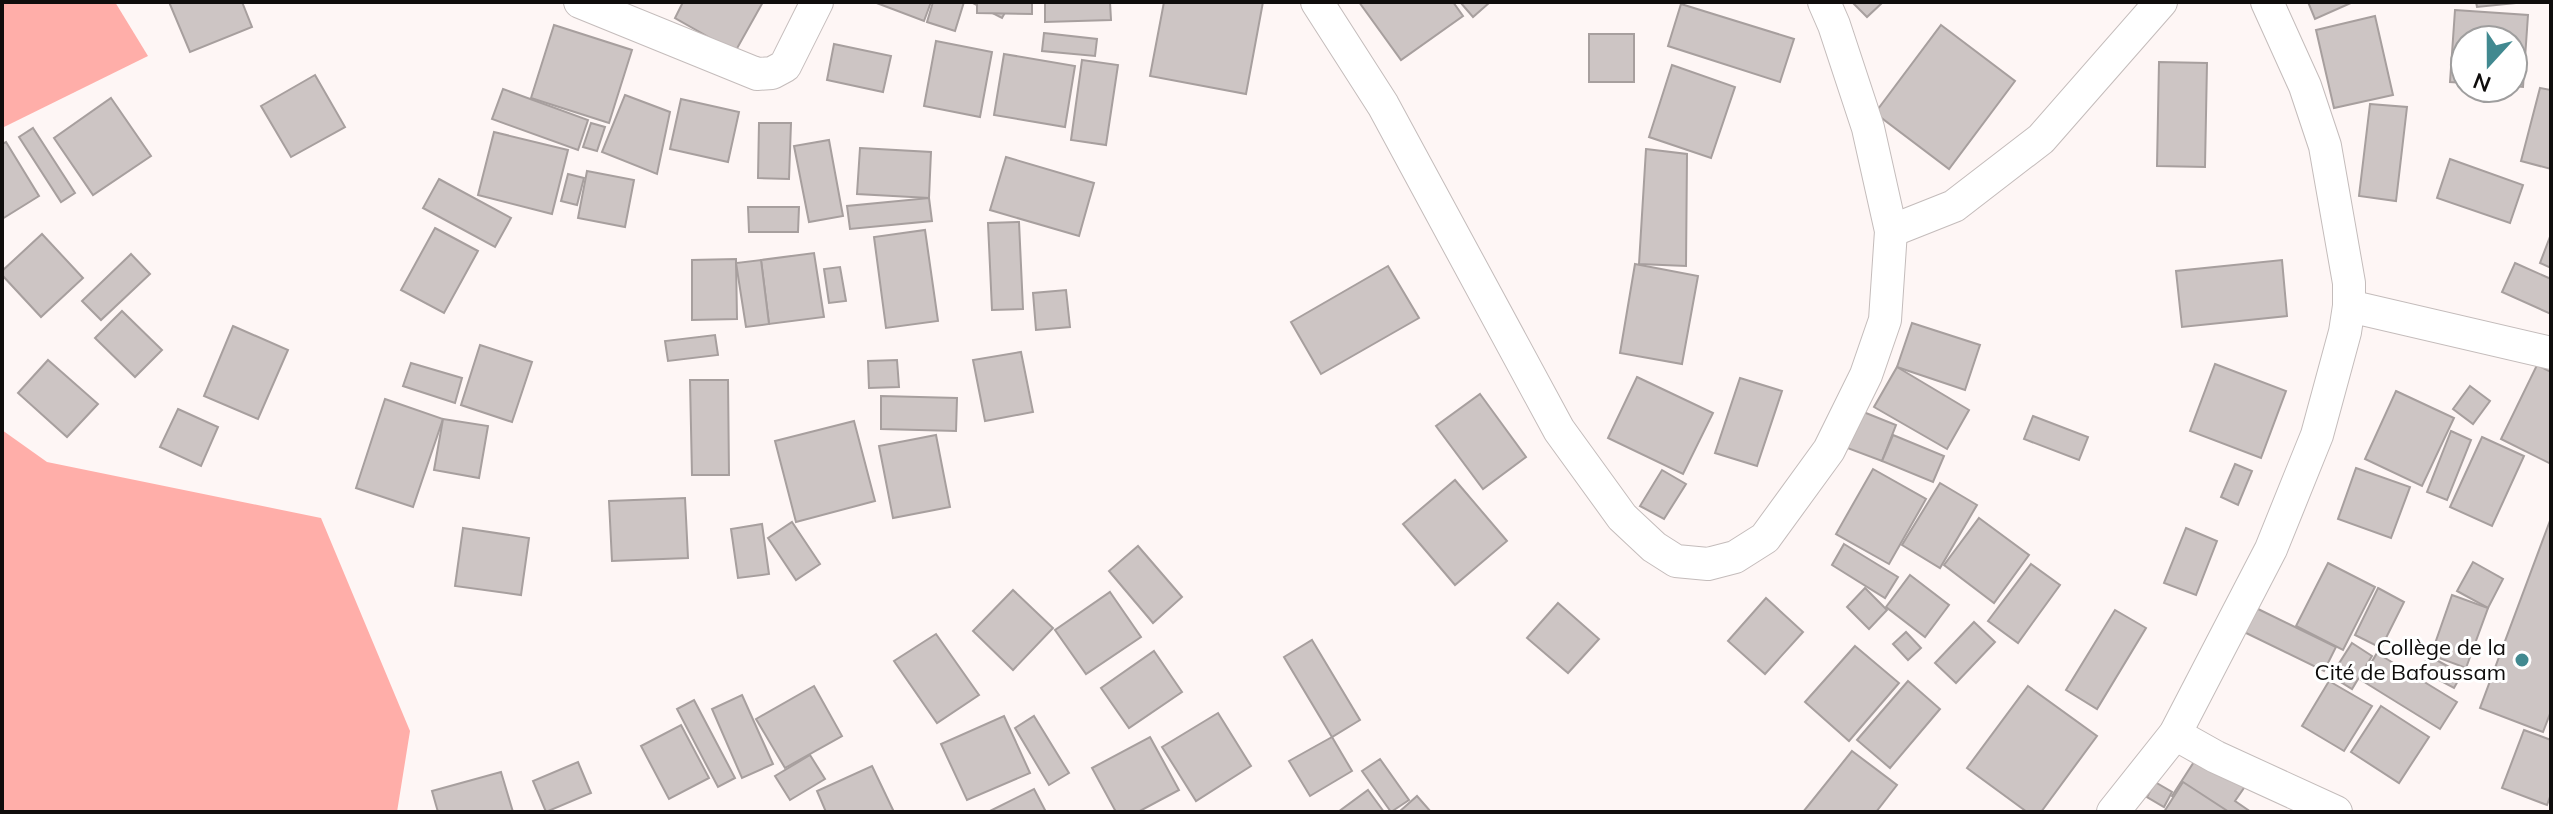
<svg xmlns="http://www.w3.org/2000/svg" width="2553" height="814" viewBox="0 0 2553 814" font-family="Mulish,sans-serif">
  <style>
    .green { fill: #ffaea9 }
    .building { fill: #cdc5c4; stroke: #a79f9e; stroke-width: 2 }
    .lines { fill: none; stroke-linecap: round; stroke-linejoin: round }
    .minor-casing { stroke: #c4bcbb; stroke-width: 34 }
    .minor { stroke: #fff; stroke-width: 32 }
    .poi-dot { fill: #418990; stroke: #fff; stroke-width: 3 }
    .labels { text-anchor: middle; stroke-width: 6; stroke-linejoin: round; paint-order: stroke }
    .poi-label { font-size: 22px; fill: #0f0d0c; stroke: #fff; text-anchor: end }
  </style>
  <rect width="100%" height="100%" fill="#fef6f5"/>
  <g class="green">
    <path d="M2,2H115L148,56L2,128Z"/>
    <path d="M2,430L47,462L321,518L410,731L397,812H2Z"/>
  </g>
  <g class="building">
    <path d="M169,2H242L252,27L190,52Z"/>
    <path d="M683,2H763L735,52L675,18Z"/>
    <path d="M874,2H931L924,21Z"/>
    <path d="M933,2H964L955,31L927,22Z"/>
    <path d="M971,2H1011L1002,18Z"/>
    <path d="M977,2H1032V14L977,13Z"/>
    <path d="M1045,2H1110L1111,20L1045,22Z"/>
    <path d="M1164,2H1263L1246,94L1150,76Z"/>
    <path d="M1359,2H1453L1463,16L1401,60Z"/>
    <path d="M1460,2H1488L1489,3L1473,17Z"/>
    <path d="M1852,2H1883L1867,17Z"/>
    <path d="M2308,2H2353L2315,19Z"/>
    <path d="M2476,2H2526L2477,7Z"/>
    <path d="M1681,4L1794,39L1780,82L1668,46Z"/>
    <path d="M2455,10L2528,15L2523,87L2513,86V40H2465V83L2450,82Z"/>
    <path d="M2375,16L2393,95L2334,108L2316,30Z"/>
    <path d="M554,25L632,50L609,123L531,98Z"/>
    <path d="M1941,25L2015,81L1949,169L1875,113Z"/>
    <path d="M1044,33L1097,39L1095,56L1042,51Z"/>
    <rect x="1589" y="34" width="45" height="48"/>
    <path d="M936,41L992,52L980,117L924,106Z"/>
    <path d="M834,44L891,56L883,92L827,80Z"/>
    <path d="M1004,54L1075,66L1065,127L994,115Z"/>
    <path d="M1082,60L1118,65L1106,145L1071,140Z"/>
    <path d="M2159,62L2207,63L2205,167L2157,166Z"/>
    <path d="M1672,65L1735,87L1711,158L1649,137Z"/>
    <path d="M315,75L345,127L291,157L261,106Z"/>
    <path d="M2540,88L2551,90V169L2521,161Z"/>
    <path d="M503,89L588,120L578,150L492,119Z"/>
    <path d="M625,95L670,112L657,174L602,152Z"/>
    <path d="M111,98L151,156L93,195L54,138Z"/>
    <path d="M681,99L739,112L728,162L670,149Z"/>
    <path d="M2370,104L2407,107L2396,201L2359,196Z"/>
    <path d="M591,123L605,127L597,151L583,147Z"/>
    <path d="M759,123H791L789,179L758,178Z"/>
    <path d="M33,128L75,193L61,202L19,137Z"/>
    <path d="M494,132L568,150L552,214L478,195Z"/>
    <path d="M829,140L843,216L809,222L794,146Z"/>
    <path d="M6,142L39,196L2,219V144Z"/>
    <path d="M860,148L931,152L929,198L857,194Z"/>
    <path d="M1646,149L1687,154L1686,266L1639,264Z"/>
    <path d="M1006,157L1094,183L1079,236L990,210Z"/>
    <path d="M2450,159L2523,185L2510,223L2437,198Z"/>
    <path d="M587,171L634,180L625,227L578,218Z"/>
    <path d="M568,174L584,178L577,205L561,201Z"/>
    <path d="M439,179L511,218L495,247L423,208Z"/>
    <path d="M929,198L932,221L850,229L847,206Z"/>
    <path d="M748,207H799L798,232H749Z"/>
    <path d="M1019,222L1023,309L992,310L988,223Z"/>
    <path d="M435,228L478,251L444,313L401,290Z"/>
    <path d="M925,230L938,321L886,328L874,237Z"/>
    <path d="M42,234L83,278L41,317L2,275V271Z"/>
    <path d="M2551,234V268L2540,263Z"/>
    <path d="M814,253L824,317L769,324L761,260Z"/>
    <path d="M131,254L150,274L101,320L82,301Z"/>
    <path d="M736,259L737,319L692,320V260Z"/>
    <path d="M761,260L769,324L746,327L736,263Z"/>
    <path d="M2282,260L2287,316L2182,327L2176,271Z"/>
    <path d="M2515,263L2551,279V314L2502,292Z"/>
    <path d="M1635,264L1698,276L1682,364L1620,353Z"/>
    <path d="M1388,266L1419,318L1321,374L1291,322Z"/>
    <path d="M840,267L846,301L829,303L824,269Z"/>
    <path d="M1066,290L1070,327L1036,330L1033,293Z"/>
    <path d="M122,311L162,350L135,377L95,338Z"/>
    <path d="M1912,323L1980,345L1965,390L1897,367Z"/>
    <path d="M233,326L288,350L258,419L204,396Z"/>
    <path d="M715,335L718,355L668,361L665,341Z"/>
    <path d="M480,345L532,362L512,422L461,405Z"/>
    <path d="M1021,352L1033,412L985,421L973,360Z"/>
    <path d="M48,360L98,404L67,437L18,393Z"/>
    <path d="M897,360L899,387L869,388L868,361Z"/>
    <path d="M411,363L462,378L455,403L403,386Z"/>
    <path d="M2215,364L2286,391L2261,458L2190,431Z"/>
    <path d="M2537,365L2551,372V464L2501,439Z"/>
    <path d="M1897,367L1969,410L1947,449L1874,407Z"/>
    <path d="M1637,377L1713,413L1683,474L1608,438Z"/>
    <path d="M1740,378L1782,391L1757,466L1715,453Z"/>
    <path d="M690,380H728L729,475H692Z"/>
    <path d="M2470,386L2490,401L2473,424L2453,409Z"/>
    <path d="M2396,391L2454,418L2422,486L2365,459Z"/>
    <path d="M1480,394L1526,457L1483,489L1436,426Z"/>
    <path d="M881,396L957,398L956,431L881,429Z"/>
    <path d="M385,399L443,419L413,507L356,488Z"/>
    <path d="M178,409L218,427L201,466L160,447Z"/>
    <path d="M1856,409L1896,425L1882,461L1842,446Z"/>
    <path d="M2033,416L2088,437L2079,460L2024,439Z"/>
    <path d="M443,419L488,426L479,478L434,470Z"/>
    <path d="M854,421L875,501L796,522L775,441Z"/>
    <path d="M2451,431L2471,440L2447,500L2427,492Z"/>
    <path d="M936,435L950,507L893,518L879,446Z"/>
    <path d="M1893,435L1944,456L1933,482L1882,461Z"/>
    <path d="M2482,437L2524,456L2492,526L2450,507Z"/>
    <path d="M2235,464L2252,471L2238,505L2221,497Z"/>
    <path d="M2356,468L2410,487L2391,538L2338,519Z"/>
    <path d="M1873,469L1926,499L1889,564L1836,534Z"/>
    <path d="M1662,470L1686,484L1664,519L1640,506Z"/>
    <path d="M1455,480L1507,541L1455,585L1403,524Z"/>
    <path d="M1940,483L1977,505L1940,568L1902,545Z"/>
    <path d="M685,498L688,558L612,561L609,501Z"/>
    <path d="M1979,518L2029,555L1994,603L1944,565Z"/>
    <path d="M2551,518V711L2543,732L2480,708Z"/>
    <path d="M792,522L820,564L796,580L768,538Z"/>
    <path d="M762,524L769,574L738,578L731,529Z"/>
    <path d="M463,528L529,538L521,595L455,586Z"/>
    <path d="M2186,528L2217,541L2196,595L2164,583Z"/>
    <path d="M1844,544L1898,577L1885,598L1832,565Z"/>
    <path d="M1138,546L1182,597L1153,623L1109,571Z"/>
    <path d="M2473,562L2503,579L2488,608L2457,591Z"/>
    <path d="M2328,563L2375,587L2343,650L2296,626Z"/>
    <path d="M2031,564L2060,585L2018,643L1988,621Z"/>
    <path d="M1910,575L1949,605L1925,637L1886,607Z"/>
    <path d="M1865,588L1887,610L1869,629L1847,607Z"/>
    <path d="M2378,588L2404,602L2381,648L2355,635Z"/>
    <path d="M1013,590L1053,628L1013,670L973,631Z"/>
    <path d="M1110,592L1141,637L1086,674L1055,630Z"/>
    <path d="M2452,595L2488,608L2466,668L2431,655Z"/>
    <path d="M1766,598L1803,632L1765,674L1728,641Z"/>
    <path d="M1558,603L1599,639L1568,673L1527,638Z"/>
    <path d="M2256,608L2336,647L2324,671L2244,632Z"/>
    <path d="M2115,610L2146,628L2097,709L2066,690Z"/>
    <path d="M1974,622L1995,642L1956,683L1935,663Z"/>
    <path d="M1906,632L1921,648L1908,660L1893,644Z"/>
    <path d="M936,634L979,695L937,723L894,661Z"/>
    <path d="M1312,640L1360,720L1332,737L1284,657Z"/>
    <path d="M2352,643L2372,656L2352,689L2331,676Z"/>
    <path d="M1855,646L1899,683L1849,741L1805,702Z"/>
    <path d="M1154,651L1182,692L1129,728L1101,688Z"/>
    <path d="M2377,653L2457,702L2440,729L2361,680Z"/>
    <path d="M2429,656L2462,674L2454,688L2420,670Z"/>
    <path d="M1908,681L1940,709L1890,768L1857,740Z"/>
    <path d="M2329,681L2372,706L2344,751L2302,726Z"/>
    <path d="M814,686L842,736L785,768L756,719Z"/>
    <path d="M2028,686L2097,736L2041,812H2027L1967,768Z"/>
    <path d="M742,695L773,764L742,778L712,709Z"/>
    <path d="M694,700L735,778L718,787L677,709Z"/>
    <path d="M2381,706L2429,737L2399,783L2351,752Z"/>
    <path d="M1218,713L1251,766L1196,801L1162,747Z"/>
    <path d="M1004,716L1030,773L967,800L941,744Z"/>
    <path d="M1034,716L1069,773L1049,785L1015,728Z"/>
    <path d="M681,725L709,778L669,799L641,746Z"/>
    <path d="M2524,730L2551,740V794L2547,805L2502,788Z"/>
    <path d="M1150,737L1179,790L1138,812H1116L1092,768Z"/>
    <path d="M1332,737L1352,771L1310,796L1289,761Z"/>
    <path d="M1852,751L1897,785L1876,812H1803Z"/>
    <path d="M2199,754L2246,785L2235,801L2251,812H2196L2172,796Z"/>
    <path d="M810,755L825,779L790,800L775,776Z"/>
    <path d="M1380,759L1409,800L1391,812L1362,771Z"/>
    <path d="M578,762L591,793L546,812L533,781Z"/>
    <path d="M872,766L894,812H826L817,791Z"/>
    <path d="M501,772L513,812H438L432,791Z"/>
    <path d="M2155,782L2172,792L2164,807L2147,797Z"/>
    <path d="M2183,782L2229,812H2164Z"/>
    <path d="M1034,789L1046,812H988Z"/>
    <path d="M1368,790L1384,812H1338Z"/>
    <path d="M1417,796L1431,812H1399Z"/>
  </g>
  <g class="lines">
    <defs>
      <g id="minor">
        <path d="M580,2L757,74L772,73L785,66L817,2"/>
        <path d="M1317,2L1383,105L1559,430L1622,517L1654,547L1676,561L1708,564L1735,557L1765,538L1829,450L1866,375L1885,320L1891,231L1868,128L1834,25L1824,2"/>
        <path d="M1891,231L1954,206L2041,139L2161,2"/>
        <path d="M2349,306L2551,353"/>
        <path d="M2175,734L2216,757L2336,812"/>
        <path d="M2113,812L2175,734L2271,549L2317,435L2345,332L2349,306V283L2325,146L2305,86L2267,2"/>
      </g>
    </defs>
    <use href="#minor" class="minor-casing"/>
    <use href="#minor" class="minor"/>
  </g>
  <circle class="poi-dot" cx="2522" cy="660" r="8"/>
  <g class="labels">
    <g class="poi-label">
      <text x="2506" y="655">Collège de la<tspan x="2506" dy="25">Cité de Bafoussam</tspan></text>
    </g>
  </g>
  <rect width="2553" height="814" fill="none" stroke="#0f0d0c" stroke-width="8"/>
  <g transform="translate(2489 64) rotate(201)"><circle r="38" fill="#ffffff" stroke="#9f9e9e" stroke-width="2"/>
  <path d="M0-6L14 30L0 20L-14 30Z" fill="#418990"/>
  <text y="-12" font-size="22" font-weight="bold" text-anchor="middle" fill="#0f0d0c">N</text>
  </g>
</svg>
